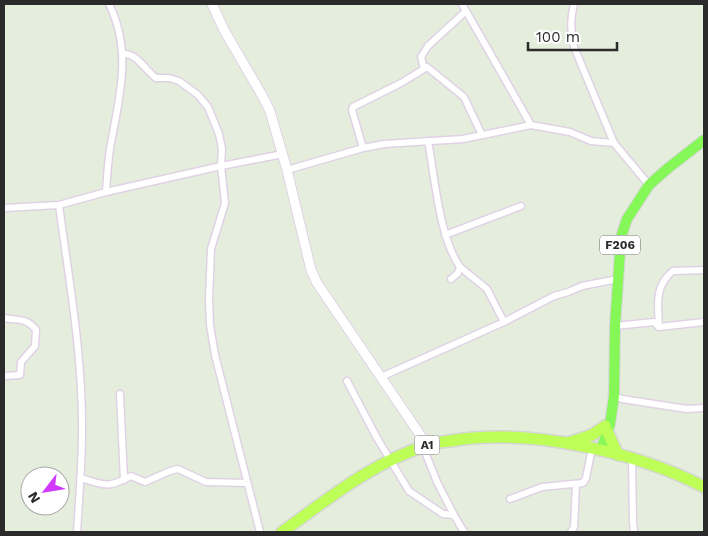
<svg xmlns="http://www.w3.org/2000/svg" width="708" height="536" viewBox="0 0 708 536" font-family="'Work Sans',sans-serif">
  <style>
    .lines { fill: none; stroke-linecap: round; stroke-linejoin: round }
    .street-casing { stroke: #e0d2e5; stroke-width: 9 }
    .secondary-casing { stroke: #e0d2e5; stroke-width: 11 }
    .primary-casing { stroke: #d5d5d5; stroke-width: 12 }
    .highway-casing { stroke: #d5d5d5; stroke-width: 14 }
    .street { stroke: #fff; stroke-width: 6 }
    .secondary { stroke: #fff; stroke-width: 9 }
    .primary { stroke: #85f858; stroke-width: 10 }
    .highway { stroke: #beff57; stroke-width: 11 }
    .labels { text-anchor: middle; stroke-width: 5; stroke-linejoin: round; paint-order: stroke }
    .shield { fill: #fff; stroke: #6b6b6b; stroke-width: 1 }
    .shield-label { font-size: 12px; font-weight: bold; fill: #2b2b2b }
  </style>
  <rect width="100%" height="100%" fill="#e5eedd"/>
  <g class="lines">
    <defs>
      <g id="street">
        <path d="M462,4L531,125"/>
        <path d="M574,4C570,19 570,31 574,47L614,143L649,185"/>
        <path d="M123,54C137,53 145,70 156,78H169L179,81L198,95L208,107L219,134L222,149L221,166L225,203L211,249L209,300L210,325L215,355L260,532"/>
        <path d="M424,68L421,57L428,46L466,11"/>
        <path d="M428,141C435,178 439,237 460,267L458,273L451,279"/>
        <path d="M363,148L352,110L353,107L401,83L427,67L464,97L482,135"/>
        <path d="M287,170L363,148L384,144L463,139L531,125L570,132L591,141L614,143"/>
        <path d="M106,192C107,176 108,159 111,143C120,95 132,50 109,4"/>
        <path d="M59,205C69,280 83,357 82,433C82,466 79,499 77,532"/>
        <path d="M4,208L59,205L106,192L221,166L283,154"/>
        <path d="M445,235L521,206"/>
        <path d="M460,267L487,289L504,322"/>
        <path d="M4,318C19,321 26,317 36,330L35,346L21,362L20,375L4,376"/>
        <path d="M615,326L654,322L659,327L704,322"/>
        <path d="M659,327C658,306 654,286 673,271L704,270"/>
        <path d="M381,377L504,322L554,296L568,292L582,286L618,279"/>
        <path d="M347,381L377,438L409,491L443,514L454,515L464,532"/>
        <path d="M120,394L124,480"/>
        <path d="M612,395L622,399L687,409L704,408"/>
        <path d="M423,447L437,482L454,515"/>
        <path d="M632,459L633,522L634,532"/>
        <path d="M80,478C106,485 106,489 131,476L145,482L170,471L178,469L206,482L247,483"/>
        <path d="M510,499L542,487L583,483L586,478L592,448"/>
        <path d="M571,532L574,527L576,485"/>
      </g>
      <path id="secondary" d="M212,4L224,30L263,97L270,111L287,170L311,270L317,283L427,445"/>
      <path id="primary" d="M601,450L610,424L614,396L615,326L621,237L627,219L649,185L667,169L704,140"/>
      <g id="highway">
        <path d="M608,433L618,455"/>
        <path d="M568,443L592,435L605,426"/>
        <path d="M282,532C328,499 373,462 428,445C435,442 443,442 450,441C526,427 637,452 704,487"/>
      </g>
    </defs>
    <use href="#street" class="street-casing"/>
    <use href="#secondary" class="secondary-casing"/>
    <use href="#primary" class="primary-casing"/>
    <use href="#highway" class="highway-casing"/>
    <use href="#street" class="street"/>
    <use href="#secondary" class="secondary"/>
    <use href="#primary" class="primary"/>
    <use href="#highway" class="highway"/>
  </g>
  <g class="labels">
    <g class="shield">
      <rect x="600" y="235.5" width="40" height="19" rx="4"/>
      <rect x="414.5" y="435.5" width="25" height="19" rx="4"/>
    </g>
    <g class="shield-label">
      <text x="620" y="249">F206</text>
      <text x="427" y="449">A1</text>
    </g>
  </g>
  <rect width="708" height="536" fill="none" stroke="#2b2b2b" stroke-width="10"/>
  <g transform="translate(45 491) rotate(239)"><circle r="24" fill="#ffffff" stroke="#aaaaaa"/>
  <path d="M0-4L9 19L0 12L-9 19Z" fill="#d139ff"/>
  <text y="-8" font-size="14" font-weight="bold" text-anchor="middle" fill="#2b2b2b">N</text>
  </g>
  <path d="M528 42v8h89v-8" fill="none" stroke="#2b2b2b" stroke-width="2.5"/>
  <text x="536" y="42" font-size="15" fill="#2b2b2b" stroke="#ffffff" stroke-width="4" paint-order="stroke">100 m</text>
</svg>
